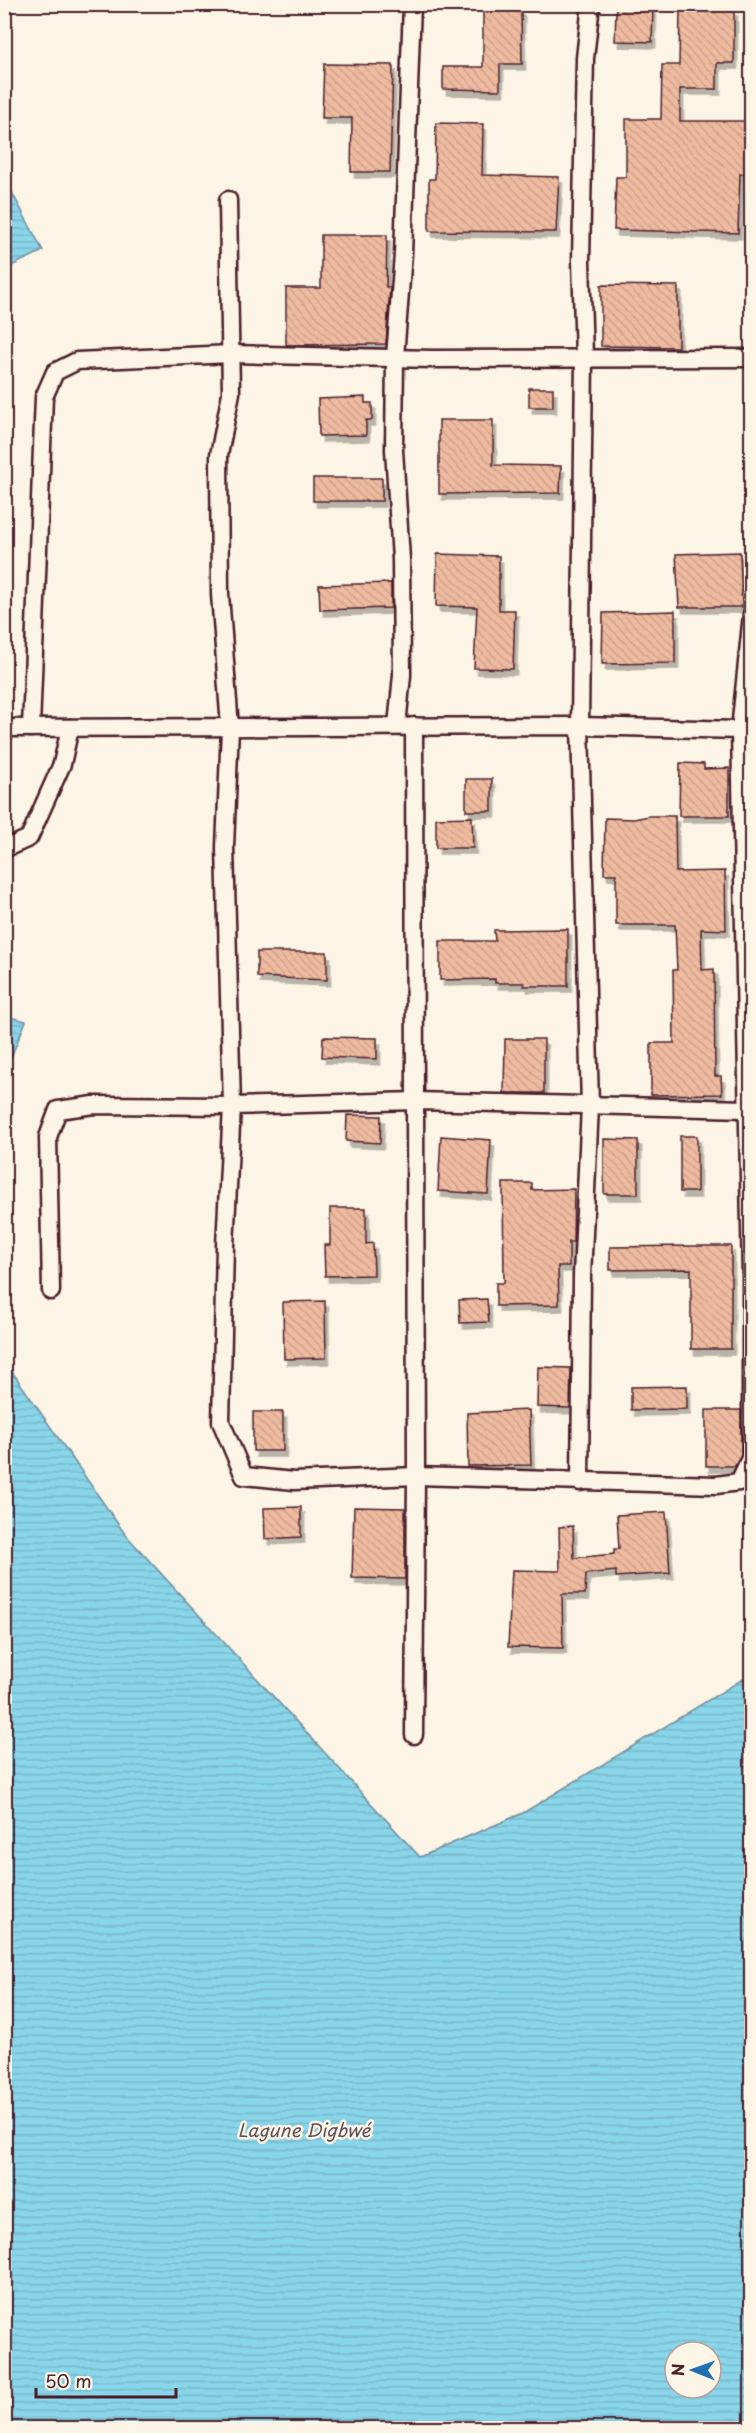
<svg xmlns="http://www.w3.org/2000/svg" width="756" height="2433" viewBox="0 0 756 2433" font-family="'Playpen Sans',sans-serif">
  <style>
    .water { fill: url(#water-rules); stroke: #708c9d; stroke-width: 1.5; fill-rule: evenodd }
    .building { fill: url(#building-back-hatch); stroke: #4a1f2b; stroke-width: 1.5; filter: url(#shadow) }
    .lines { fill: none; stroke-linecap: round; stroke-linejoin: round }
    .minor-casing { stroke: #4a1f2b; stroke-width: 21 }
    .minor { stroke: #fcf5e5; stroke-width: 16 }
    .labels { text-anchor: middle; stroke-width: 5; stroke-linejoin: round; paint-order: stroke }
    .water-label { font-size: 18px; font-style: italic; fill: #5a4c5a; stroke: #fcf5e5 }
  </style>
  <defs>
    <pattern id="water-rules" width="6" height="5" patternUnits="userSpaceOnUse" patternTransform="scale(1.5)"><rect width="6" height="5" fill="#89d5e9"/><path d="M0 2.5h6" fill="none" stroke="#78b6c8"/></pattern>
    <pattern id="building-back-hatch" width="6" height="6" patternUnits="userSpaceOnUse" patternTransform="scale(1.5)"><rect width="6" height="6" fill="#eebba0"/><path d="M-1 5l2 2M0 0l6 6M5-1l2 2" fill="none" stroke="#cea08a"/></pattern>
    <filter id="shadow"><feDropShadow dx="3.5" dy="6" stdDeviation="0" flood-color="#0004"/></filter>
  </defs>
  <rect width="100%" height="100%" fill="#fcf5e5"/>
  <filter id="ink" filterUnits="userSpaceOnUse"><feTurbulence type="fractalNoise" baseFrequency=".0167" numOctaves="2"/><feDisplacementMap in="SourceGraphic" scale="12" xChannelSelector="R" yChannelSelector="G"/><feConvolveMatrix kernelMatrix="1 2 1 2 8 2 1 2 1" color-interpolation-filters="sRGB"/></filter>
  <g filter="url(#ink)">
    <g class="water">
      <path d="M5,179L43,251L5,269H4Z"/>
      <path d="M5,1016L26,1021L5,1072L4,1016Z"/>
      <path d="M4,1360L125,1534L420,1857L523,1813L751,1674V2428H5ZM675,2352H711V2388H675Z"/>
    </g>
    <g class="building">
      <path d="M616,7L653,8L652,42L615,41Z"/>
      <path d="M521,10L522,64H500V90L443,89V67H483V11Z"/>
      <path d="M680,10H734V63H717V89H680V121H746V174H740L738,233L614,230L616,177H626V119H661L662,65H679Z"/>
      <path d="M324,64L393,65L390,172H351L352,118H322Z"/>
      <path d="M436,123L483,124L482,175L559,177L556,232L429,231V179H435Z"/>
      <path d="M321,235H387L386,287H390L386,344L286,345V288H321Z"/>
      <path d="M601,285L678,286V347L601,346Z"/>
      <rect x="529" y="388" width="24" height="19"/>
      <path d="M365,397V403H372V420H366V435L319,436L318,399Z"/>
      <path d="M439,420H493V465L561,466L560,493L439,494Z"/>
      <rect x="313" y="478" width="69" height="23"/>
      <path d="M740,552L742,607H679L676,554Z"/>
      <path d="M437,554L499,556V610H515L513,669L474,668L477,607L436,606Z"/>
      <path d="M391,583V608L320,610L319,585Z"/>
      <path d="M675,611V663L602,664L603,613Z"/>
      <path d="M680,763L704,764V769L729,768V816H679Z"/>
      <rect x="466" y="779" width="26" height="32"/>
      <path d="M649,816H675L676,872L725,871L726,930L701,929L702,970L714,969L715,1076H721L722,1094L651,1095V1043H674L673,970H677L675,925H616V874H604L605,818L634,819Z"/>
      <path d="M472,817L473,848H436V818Z"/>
      <path d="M568,929V986H524V983H495V979L440,980V941H495L494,930Z"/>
      <path d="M257,952H327V980L257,977Z"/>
      <path d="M323,1037L377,1038V1059L322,1057Z"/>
      <path d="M505,1039H544V1093H504Z"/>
      <path d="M347,1115L381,1116L380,1143L346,1141Z"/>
      <path d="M441,1136L491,1140L488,1194L438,1191Z"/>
      <rect x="680" y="1136" width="17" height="56"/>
      <path d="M604,1139L638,1140V1194H604Z"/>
      <path d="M503,1183H532V1190L574,1189L573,1242H569V1266H558L559,1305L496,1306V1283H504Z"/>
      <path d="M330,1208H366V1244L373,1243L374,1275L325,1276L324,1245H330Z"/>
      <path d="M691,1246H731V1349H691V1269L610,1270V1247Z"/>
      <path d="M487,1299L489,1322L460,1323L459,1300Z"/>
      <path d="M325,1301L326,1358L284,1359L283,1302Z"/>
      <path d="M538,1367L571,1368L570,1408L537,1407Z"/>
      <path d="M687,1386V1409L631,1410V1387Z"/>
      <path d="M529,1410L531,1465L468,1466L467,1413Z"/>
      <path d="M706,1410H741V1454L735,1466H706Z"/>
      <rect x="253" y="1412" width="30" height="39"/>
      <path d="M301,1507V1537L265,1539L264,1508Z"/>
      <path d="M354,1507L405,1508V1579L352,1578Z"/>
      <path d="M666,1512L670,1573L616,1577V1571L586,1574L585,1594H562L563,1648L508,1647L512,1570L560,1571L559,1527L573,1526L574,1558L614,1554V1549H619L617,1515Z"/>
    </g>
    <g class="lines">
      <defs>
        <g id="minor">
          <path d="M228,200L231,393L219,455L220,594L230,728L225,847L232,1106L225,1246L221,1422L244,1476L294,1481L416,1476L716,1485L739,1482L751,1456V1276L740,730L752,614"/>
          <path d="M397,726L402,675L401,559L394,450L395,357L403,254L412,4"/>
          <path d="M414,726L416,1476L414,1735"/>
          <path d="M4,728L580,726L740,730"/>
          <path d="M31,728L44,397L55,372L77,361L231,354L432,359L752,358"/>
          <path d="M4,849L29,838L62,764L70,728"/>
          <path d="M51,1291L48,1137L58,1110L94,1105L232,1106L416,1101L747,1109"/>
          <path d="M580,1482L582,1276L590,1106L580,726L584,357L581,261L585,58L591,4"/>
        </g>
      </defs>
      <use href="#minor" class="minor-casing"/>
      <use href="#minor" class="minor"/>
    </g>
  </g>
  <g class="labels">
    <g class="water-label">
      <text x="304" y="2137">Lagune Digbwé</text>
    </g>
  </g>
  <rect width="756" height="2433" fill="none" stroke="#fcf5e5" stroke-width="24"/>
  <rect x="12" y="12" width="732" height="2409" fill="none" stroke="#4a1f2b" stroke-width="2" filter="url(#ink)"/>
  <g transform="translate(693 2370) rotate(271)"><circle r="28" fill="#fcf5e5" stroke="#b59f9b" stroke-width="1.5"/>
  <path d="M0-4.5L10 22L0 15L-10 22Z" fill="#1f6fb2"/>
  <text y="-9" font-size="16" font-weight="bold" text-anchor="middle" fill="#4a1f2b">N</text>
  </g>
  <path d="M36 2388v9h140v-9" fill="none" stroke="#4a1f2b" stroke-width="3"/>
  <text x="45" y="2388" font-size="18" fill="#4a1f2b" stroke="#fcf5e5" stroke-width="4.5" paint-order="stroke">50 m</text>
</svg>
